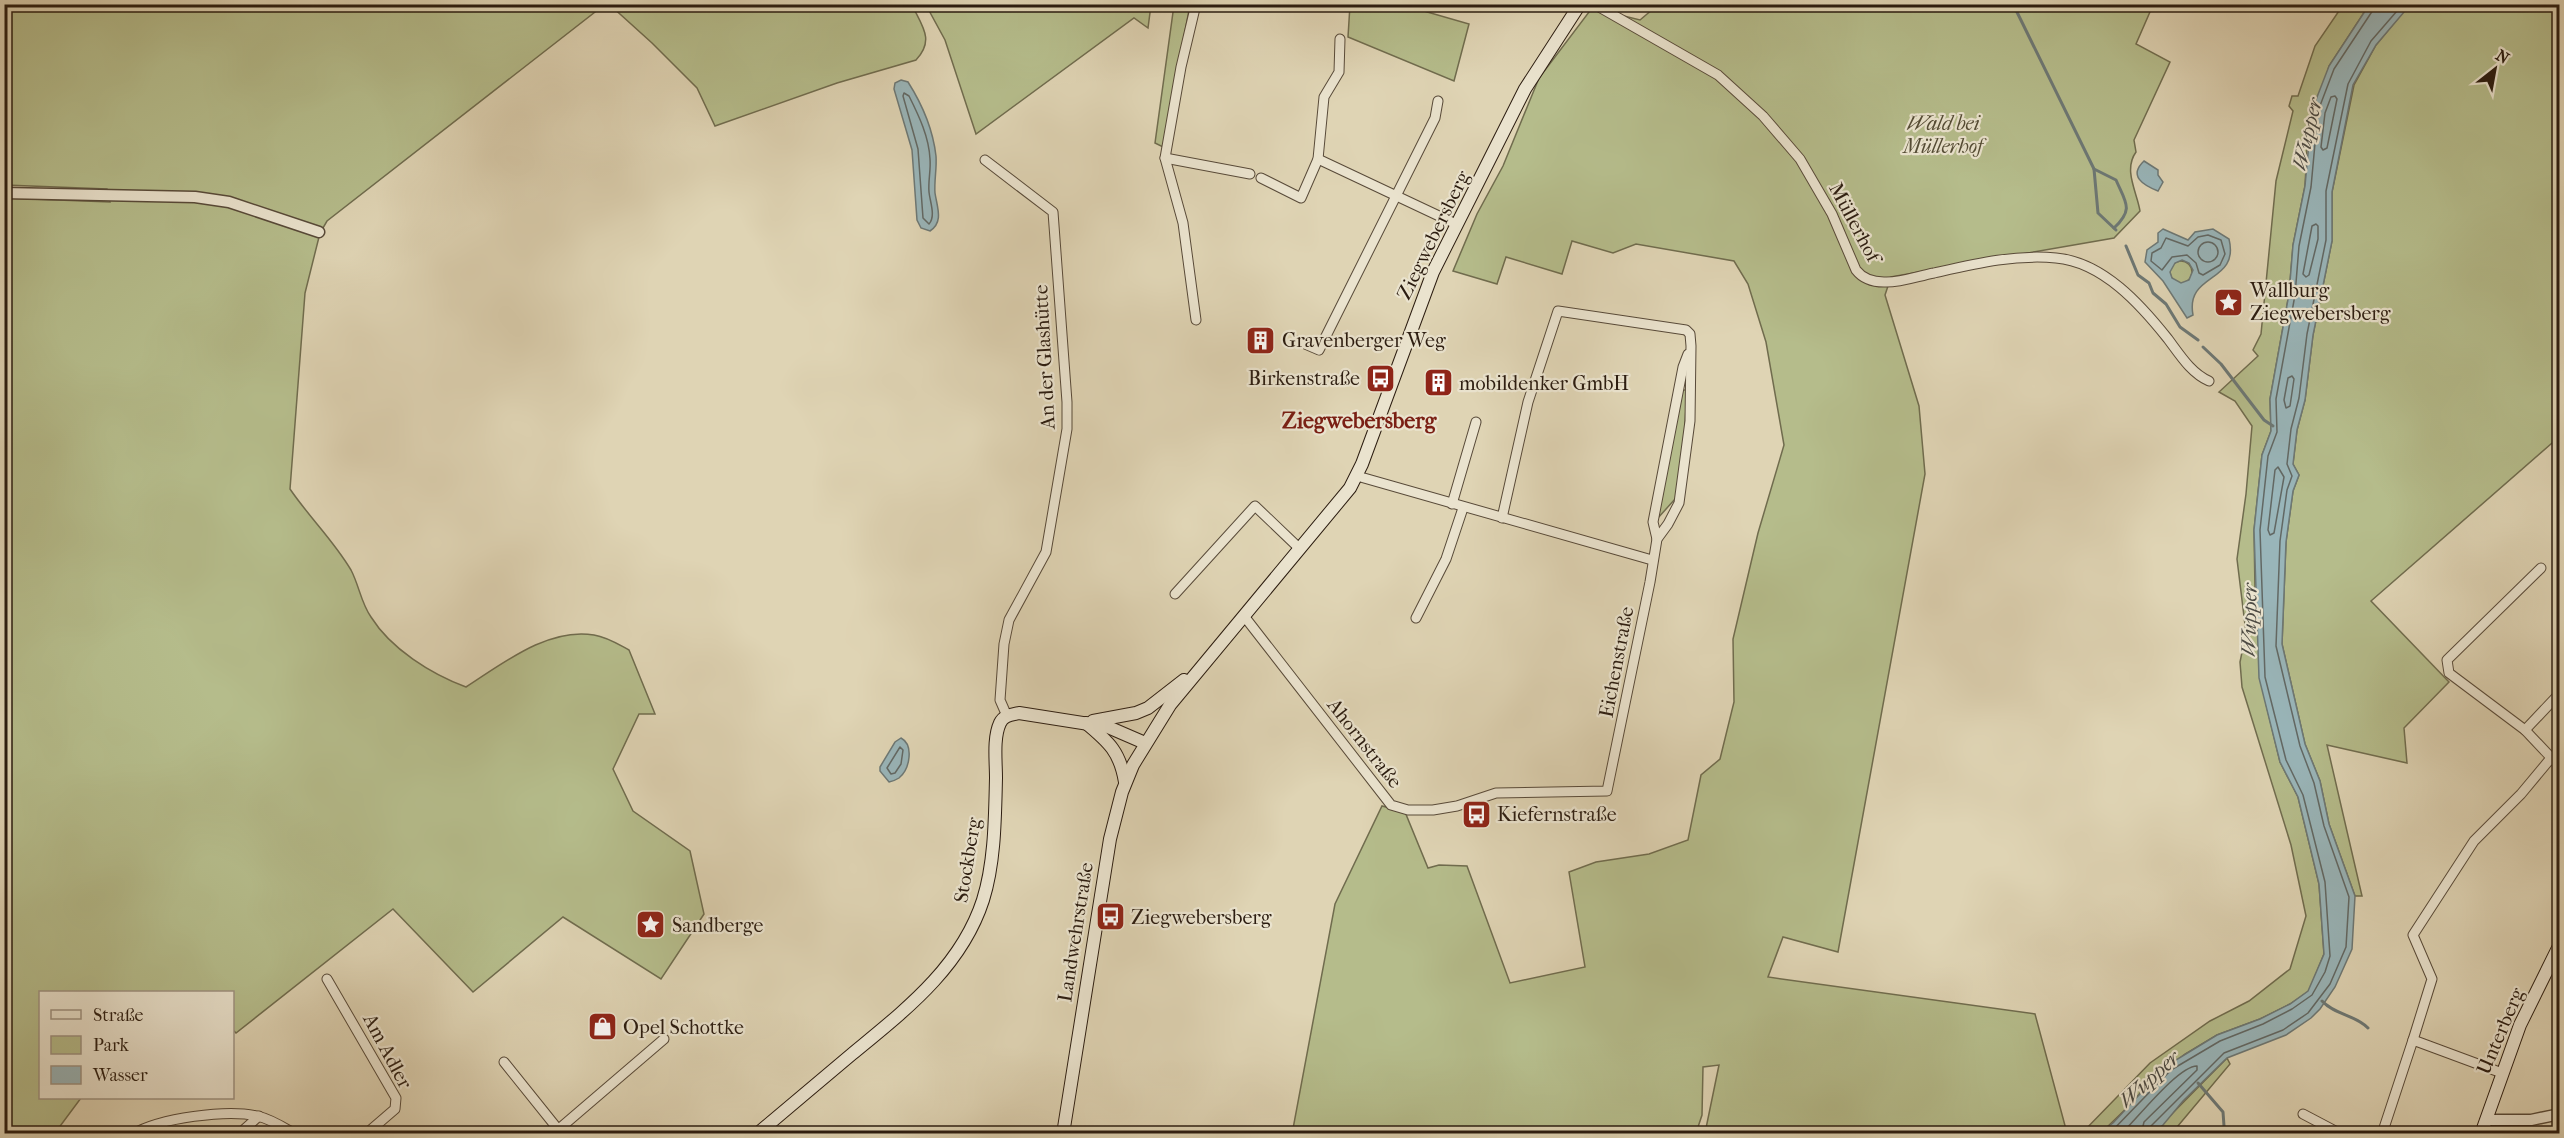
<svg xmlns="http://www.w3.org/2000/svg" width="2564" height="1138" viewBox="0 0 2564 1138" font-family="'IM FELL French Canon',serif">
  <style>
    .green { fill: #b5bc8b; stroke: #706c4e; stroke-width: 1.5 }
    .water { fill: #99b5b9; stroke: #6d7875; stroke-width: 1.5; fill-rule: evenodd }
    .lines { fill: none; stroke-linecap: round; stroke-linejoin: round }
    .shore { stroke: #626864; stroke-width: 1.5 }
    .stream { stroke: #6d7875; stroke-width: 3 }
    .minor-casing { stroke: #584a39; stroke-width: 11 }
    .tertiary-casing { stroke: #584a39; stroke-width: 13 }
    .secondary-casing { stroke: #2b1c10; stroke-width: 14 }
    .minor { stroke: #eae3ce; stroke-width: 9 }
    .tertiary { stroke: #eae3ce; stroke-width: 10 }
    .secondary { stroke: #eae3ce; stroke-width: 12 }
    .labels { text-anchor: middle; stroke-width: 4.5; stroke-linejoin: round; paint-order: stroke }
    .park-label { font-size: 20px; font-style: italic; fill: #544c35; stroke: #eae3ce }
    .street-label { font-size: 20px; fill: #2b1c10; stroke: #eae3ce }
    .poi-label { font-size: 20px; fill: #2b1c10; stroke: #eae3ce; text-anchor: start }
    .water-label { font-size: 21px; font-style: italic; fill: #4c4a43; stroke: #eae3ce }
    .quarter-label { font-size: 22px; font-weight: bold; fill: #7a1f14; stroke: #eae3ce }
  </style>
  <rect width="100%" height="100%" fill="#dfd4b4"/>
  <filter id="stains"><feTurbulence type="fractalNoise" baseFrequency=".00333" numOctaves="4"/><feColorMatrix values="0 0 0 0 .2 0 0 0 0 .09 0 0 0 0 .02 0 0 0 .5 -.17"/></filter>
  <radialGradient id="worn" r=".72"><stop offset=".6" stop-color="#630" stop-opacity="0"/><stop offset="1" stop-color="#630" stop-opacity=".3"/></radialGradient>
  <g class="green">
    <path d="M1648,4L2153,5L2136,44L2170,62L2134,140L2136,152C2123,170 2137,192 2140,211L2114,238L1891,277L1885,295L1919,406L1925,474L1838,952L1783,937L1768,977L2035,1014L2067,1133H1705L1719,1065L1703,1067L1702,1115L1696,1133L1292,1134L1335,904L1382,806L1405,812L1428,868L1439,865L1467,866L1510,983L1585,967L1569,872L1596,862L1649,854L1688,840L1701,775L1720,759L1734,702L1733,639L1758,533L1784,445L1766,342L1748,284L1734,261L1636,244L1613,253L1572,241L1562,274L1506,257L1497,284L1453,271L1477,214L1503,166L1539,78L1592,8L1640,20L1653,9Z"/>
    <path d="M5,5H604L327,221L320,233L305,293L290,489C309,517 334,541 351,570C359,585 361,603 371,617C391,649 431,674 466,687C502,664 548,627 594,635C607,637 618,644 629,650L655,714H639L613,769L633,811L690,851L704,914L661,979L563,917L473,992L393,909L236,1033L233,1030L232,992H40V1098H81L55,1133H5L4,198L110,202L107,189L5,185Z"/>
    <path d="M610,5H912C922,26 935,40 916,60L837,83L715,126L697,88L652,43Z"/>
    <path d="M926,5H1151L1148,28L1134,18L976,134L945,40Z"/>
    <path d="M1174,5H1190L1163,147L1155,143Z"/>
    <path d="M1350,5H1403L1469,24L1454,81L1348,37Z"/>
    <path d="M2343,5H2369L2329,66L2307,148L2305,186L2293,245L2289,294L2270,399L2271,431L2262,455L2254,530L2255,590L2266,704L2280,762L2298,797L2319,884L2324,954L2309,991L2290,1004L2260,1019L2217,1035L2185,1054L2157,1076L2150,1086L2143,1089L2134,1101L2102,1132L2081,1134L2150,1063L2210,1021L2249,1001L2290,969L2306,916L2291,845L2242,687L2240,662L2246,633L2237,559L2246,494L2252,426L2235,401L2219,392L2258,356L2253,350L2261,334L2276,181L2293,111L2289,106L2292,96H2298L2315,46Z"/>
    <path d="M2413,5H2559V437L2371,601L2449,682L2404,728L2407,763L2327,745L2362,896H2355L2329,824L2320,781L2305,744L2282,644L2286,542L2293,491L2299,475L2293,464L2297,430L2305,400L2313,335L2332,241V192L2354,85L2376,45L2404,11Z"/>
    <circle cx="2181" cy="272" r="11"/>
    <path d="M1681,390H1687L1684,442L1676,498L1657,519Z"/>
    <path d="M2227,1058L2230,1064L2172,1133L2152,1134Z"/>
  </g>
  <g class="water">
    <path d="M2369,5H2413L2404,12L2376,45L2353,85L2332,192V241L2313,335L2305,400L2297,430L2293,464L2299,475L2293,491L2286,542L2282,644L2305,744L2320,781L2329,824L2355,896L2352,949L2335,987L2320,1009L2311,1018L2286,1035L2227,1058L2183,1101L2163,1125L2152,1133H2099L2113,1123L2166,1066L2217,1035L2260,1019L2290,1004L2308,991L2324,954L2319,884L2298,797L2280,762L2259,678L2254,530L2262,455L2271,431L2270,399L2289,294L2293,245L2305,186L2312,110L2329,66Z"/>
    <path d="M901,80L908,82C922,104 933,130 936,156C937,168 934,181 935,193C937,207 944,222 930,231L921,228L917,220L912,150L894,89L895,83Z"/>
    <path d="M2144,161L2158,170V175L2163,182L2158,191C2143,185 2128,176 2144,161Z"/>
    <path d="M2163,229L2188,240L2195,232L2213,229L2229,239C2240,284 2185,272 2193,315L2187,318L2163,281L2145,262L2147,250L2158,242V233ZM2182,260L2189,263L2193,270L2189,280L2181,283L2172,278L2170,272L2175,263Z"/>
    <path d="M901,738C914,745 910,769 899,778C896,780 893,781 889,782L880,771V767L895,742Z"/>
  </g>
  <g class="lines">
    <g class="shore">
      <path d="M904,93L909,96C919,116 929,137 930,159C931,170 928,181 929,192C930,202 936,216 929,224L923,218L918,149L903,96Z"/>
      <path d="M2335,96L2337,99L2327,148L2323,150L2321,147L2325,113L2331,97Z"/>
      <path d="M2316,224L2318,226V239L2309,275L2306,277L2303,274L2312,226Z"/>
      <path d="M2208,235L2221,240L2225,254L2220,265L2203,275L2199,273L2196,263L2187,255L2172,257L2162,270L2151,261L2152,253L2161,248L2166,238L2188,246L2198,237Z"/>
      <circle cx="2208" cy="252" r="10"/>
      <path d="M2292,376L2294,379L2290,406L2286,408L2284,400L2288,378Z"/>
      <path d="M2278,467L2284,477L2274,533L2270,535L2268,530L2275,470Z"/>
      <path d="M900,747L903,750L901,764L895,773L891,774L887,768Z"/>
      <path d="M2109,1134L2171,1070L2220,1041L2263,1024L2292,1009L2312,995L2325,972L2330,956L2325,882L2303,795L2286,760L2265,677L2260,530L2268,456L2277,432L2276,399L2295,295L2299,246L2311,187L2318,111L2334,69L2373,10L2374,4"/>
      <path d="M2121,1134C2137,1119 2178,1066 2197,1066V1070L2144,1122L2141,1134"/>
      <path d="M2148,1134L2150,1127L2224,1053L2283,1030L2308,1013L2330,984L2346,947L2349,897L2324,826L2314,783L2300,746L2276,646L2280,541L2287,490L2292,476L2287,464L2291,429L2299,398L2307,334L2326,240V191L2348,84L2371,41L2403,4"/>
    </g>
    <g class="stream">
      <path d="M2013,4L2094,169L2116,180C2126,203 2134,209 2114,228"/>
      <path d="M2094,169L2098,213L2116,230"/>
      <path d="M2126,246L2138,275L2149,283L2153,293L2166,304L2180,327L2198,340"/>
      <path d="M2203,347L2221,364L2264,420L2273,426"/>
      <path d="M2322,1001C2335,1015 2356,1015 2368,1028"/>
      <path d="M2198,1083L2223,1112L2224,1126L2228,1134"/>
    </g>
    <defs>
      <g id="minor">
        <path d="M1196,4L1181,67L1165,158L1183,223L1196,320"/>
        <path d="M1594,4L1718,75L1763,116L1800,159L1832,214L1856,270C1863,279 1874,282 1884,282C1900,283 1918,276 1934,273C1974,264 2015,254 2056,258C2103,262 2141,305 2168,339C2180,355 2191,373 2209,381"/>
        <path d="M1165,158L1250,174"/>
        <path d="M1318,159L1456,224"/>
        <path d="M985,160L1053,212L1067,402V429L1046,552L1009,620L1004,644L1000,700L1007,716"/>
        <path d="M1261,178L1301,198L1318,159L1324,97L1339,72L1340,39"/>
        <path d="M1298,341L1319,350L1435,118L1438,101"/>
        <path d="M1357,476L1652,560"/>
        <path d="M1452,504L1476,422"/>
        <path d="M1657,539L1653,522L1683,367L1688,354"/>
        <path d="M2541,568L2447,660L2449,673L2525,730L2560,767"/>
        <path d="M1175,594L1255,506L1300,549"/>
        <path d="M1244,616L1391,805L1408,810H1433L1457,806L1496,793L1607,791L1650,582L1657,539L1668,524L1679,503L1690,421L1691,346L1690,334L1686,330L1558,311L1528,402L1502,518"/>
        <path d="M1416,618L1446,559L1463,508"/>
        <path d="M2525,730L2560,693"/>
        <path d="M327,979L396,1098L395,1109L366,1134"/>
        <path d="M2413,1040L2432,979L2413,935L2474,841L2521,794L2551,758"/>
        <path d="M504,1062L561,1133"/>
        <path d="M2303,1114L2341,1134"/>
        <path d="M559,1129L664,1039"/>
        <path d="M133,1134C160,1118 227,1109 257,1116C271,1119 283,1127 295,1134"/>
        <path d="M239,1134L259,1116"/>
        <path d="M2382,1134L2413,1040L2502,1073"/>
      </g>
      <g id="tertiary">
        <path d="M4,193L195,197L229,202L319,232"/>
        <path d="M2486,1120H2531L2560,1114"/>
      </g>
      <g id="secondary">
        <path d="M1093,721L1136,713L1148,708L1184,680"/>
        <path d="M1086,723C1109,742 1120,752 1125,782"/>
        <path d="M757,1134C789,1107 820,1081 852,1054C904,1011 961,968 983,900C995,862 995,817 996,778C996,761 993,738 1000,723C1004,715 1011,715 1019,713L1108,727L1145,743"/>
        <path d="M1063,1134L1110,839L1122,792L1133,765L1170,705L1350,488L1362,464L1433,272L1525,89L1580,4"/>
        <path d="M2481,1134L2520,1025L2560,944"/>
      </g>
    </defs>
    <use href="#minor" class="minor-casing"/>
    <use href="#tertiary" class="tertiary-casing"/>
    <use href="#secondary" class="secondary-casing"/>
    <use href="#minor" class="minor"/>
    <use href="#tertiary" class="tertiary"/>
    <use href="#secondary" class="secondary"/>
  </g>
  <defs>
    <symbol id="sight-square" viewBox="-11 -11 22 22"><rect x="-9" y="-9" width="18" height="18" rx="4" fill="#8f2418" stroke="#eae3ce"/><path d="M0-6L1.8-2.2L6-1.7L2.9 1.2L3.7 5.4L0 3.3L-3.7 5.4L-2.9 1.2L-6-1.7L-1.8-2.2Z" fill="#fff"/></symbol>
    <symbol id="building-square" viewBox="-11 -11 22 22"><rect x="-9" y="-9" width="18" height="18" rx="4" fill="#8f2418" stroke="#eae3ce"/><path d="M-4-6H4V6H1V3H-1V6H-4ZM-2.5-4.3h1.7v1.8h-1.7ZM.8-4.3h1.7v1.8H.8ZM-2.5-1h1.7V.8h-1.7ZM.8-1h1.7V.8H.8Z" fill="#fff"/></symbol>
    <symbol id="bus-square" viewBox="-11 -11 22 22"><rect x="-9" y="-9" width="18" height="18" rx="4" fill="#8f2418" stroke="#eae3ce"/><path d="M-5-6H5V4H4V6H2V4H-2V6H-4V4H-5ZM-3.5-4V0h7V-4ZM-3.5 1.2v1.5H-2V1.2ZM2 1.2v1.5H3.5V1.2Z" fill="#fff"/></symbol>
    <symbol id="shop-square" viewBox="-11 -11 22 22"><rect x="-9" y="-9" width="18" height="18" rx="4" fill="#8f2418" stroke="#eae3ce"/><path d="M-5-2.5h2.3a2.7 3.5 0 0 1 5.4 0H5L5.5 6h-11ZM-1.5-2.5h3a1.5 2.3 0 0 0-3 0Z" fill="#fff"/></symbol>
  </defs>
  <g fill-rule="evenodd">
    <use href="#sight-square" x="2212" y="286" width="33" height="33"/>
    <use href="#building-square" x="1244" y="324" width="33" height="33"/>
    <use href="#bus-square" x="1364" y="362" width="33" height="33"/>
    <use href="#building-square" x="1422" y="366" width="33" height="33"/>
    <use href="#bus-square" x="1460" y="798" width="33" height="33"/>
    <use href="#bus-square" x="1094" y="900" width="33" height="33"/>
    <use href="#sight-square" x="634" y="908" width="33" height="33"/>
    <use href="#shop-square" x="586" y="1010" width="33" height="33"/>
  </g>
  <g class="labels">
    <g class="park-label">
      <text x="1943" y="130">Wald bei<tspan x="1943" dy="23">Müllerhof</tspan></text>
    </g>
    <g class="street-label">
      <text transform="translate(1855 222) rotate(62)" y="7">Müllerhof</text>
      <text transform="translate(1433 235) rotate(-64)" y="7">Ziegwebersberg</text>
      <text transform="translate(1044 357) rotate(-93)" y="7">An der Glashütte</text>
      <text transform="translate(1616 662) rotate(-79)" y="7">Eichenstraße</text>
      <text transform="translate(1365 743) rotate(52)" y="7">Ahornstraße</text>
      <text transform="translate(967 860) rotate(-81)" y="7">Stockberg</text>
      <text transform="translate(1075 932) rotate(-81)" y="7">Landwehrstraße</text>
      <text transform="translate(2500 1031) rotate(-67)" y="7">Unterberg</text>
      <text transform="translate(388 1051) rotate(62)" y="7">Am Adler</text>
    </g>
    <g class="poi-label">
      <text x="2250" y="297">Wallburg<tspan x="2250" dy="23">Ziegwebersberg</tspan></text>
      <text x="1282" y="347">Gravenberger Weg</text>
      <text x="1360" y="385" text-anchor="end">Birkenstraße</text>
      <text x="1459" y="390">mobildenker GmbH</text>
      <text x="1497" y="821">Kiefernstraße</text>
      <text x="1131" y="924">Ziegwebersberg</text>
      <text x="672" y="932">Sandberge</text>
      <text x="623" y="1034">Opel Schottke</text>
    </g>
    <g class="water-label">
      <text transform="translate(2307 134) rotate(-77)" y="7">Wupper</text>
      <text transform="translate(2249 620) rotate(-89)" y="7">Wupper</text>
      <text transform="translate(2149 1079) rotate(-42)" y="7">Wupper</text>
    </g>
    <g class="quarter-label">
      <text x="1359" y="428">Ziegwebersberg</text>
    </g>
  </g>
  <rect width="2564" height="1138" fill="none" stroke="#dfd4b4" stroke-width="24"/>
  <rect x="6" y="6" width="2552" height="1126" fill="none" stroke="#2b1c10" stroke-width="3"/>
  <rect x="12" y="12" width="2540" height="1114" fill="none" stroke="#2b1c10" stroke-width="1.5"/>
  <rect x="39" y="991" width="195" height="108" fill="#eae3ce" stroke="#9e9382" stroke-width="1.5"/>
  <rect x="51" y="1010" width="30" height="9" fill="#eae3ce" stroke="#9e9382" stroke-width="1.5"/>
  <text x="93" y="1021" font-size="18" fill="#2b1c10">Straße</text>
  <rect x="51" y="1036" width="30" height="18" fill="#b5bc8b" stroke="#9e9382" stroke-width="1.5"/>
  <text x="93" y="1051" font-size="18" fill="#2b1c10">Park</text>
  <rect x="51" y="1066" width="30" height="18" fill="#99b5b9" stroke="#9e9382" stroke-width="1.5"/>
  <text x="93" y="1081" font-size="18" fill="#2b1c10">Wasser</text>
  <g transform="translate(2495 69) rotate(31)" stroke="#eae3ce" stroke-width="4.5" paint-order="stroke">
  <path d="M0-4.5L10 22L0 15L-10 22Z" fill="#2b1c10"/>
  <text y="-9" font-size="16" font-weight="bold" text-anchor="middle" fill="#2b1c10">N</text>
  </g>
  <rect width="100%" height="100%" filter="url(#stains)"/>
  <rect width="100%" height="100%" fill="url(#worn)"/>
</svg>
